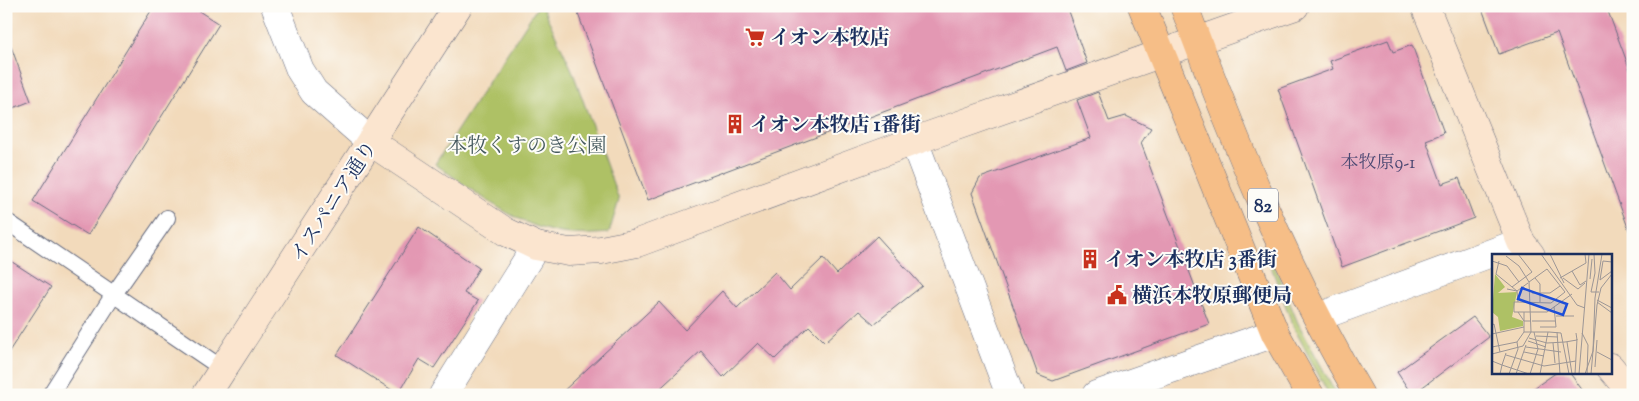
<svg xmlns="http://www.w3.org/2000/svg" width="1639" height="401" viewBox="0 0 1639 401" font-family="'Sorts Mill Goudy','Noto Serif JP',serif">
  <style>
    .green { fill: #aec165; stroke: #647862 }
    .building { fill: #e398b3 }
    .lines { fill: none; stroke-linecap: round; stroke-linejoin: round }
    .lane-casing { stroke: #666b7f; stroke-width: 18 }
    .street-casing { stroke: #666b7f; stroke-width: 29 }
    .secondary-casing { stroke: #666b7f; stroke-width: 29 }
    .primary-casing { stroke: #666b7f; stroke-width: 29 }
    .lane { stroke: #fff; stroke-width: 16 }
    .street { stroke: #fff; stroke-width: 28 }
    .secondary { stroke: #fbe5cf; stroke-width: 28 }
    .primary { stroke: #f6be87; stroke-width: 28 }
    .labels { text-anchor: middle; stroke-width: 4; stroke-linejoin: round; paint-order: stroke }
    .number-label { font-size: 18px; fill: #4d4973 }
    .shield { fill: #fdfcf7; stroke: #5f6c8c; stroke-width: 1 }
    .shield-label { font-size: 19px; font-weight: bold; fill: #1b2f5e }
    .poi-label { font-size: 20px; font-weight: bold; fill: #1b2f5e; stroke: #fdfcf7; text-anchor: start }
    .park-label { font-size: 20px; fill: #475b60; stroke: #fdfcf7 }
    .street-label { font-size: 20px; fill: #1b2f5e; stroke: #fdfcf7 }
    .inset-road { fill: none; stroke: #9c9696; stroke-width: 1 }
    .view { fill: #1d4ed8; fill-opacity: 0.15; stroke: #1d4ed8; stroke-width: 2.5 }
    .inset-edge { fill: none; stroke: #1b2f5e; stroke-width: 2.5 }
  </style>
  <rect width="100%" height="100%" fill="#fdfcf7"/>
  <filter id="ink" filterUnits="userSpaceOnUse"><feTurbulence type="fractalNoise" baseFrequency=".02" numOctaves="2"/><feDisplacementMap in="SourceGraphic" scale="10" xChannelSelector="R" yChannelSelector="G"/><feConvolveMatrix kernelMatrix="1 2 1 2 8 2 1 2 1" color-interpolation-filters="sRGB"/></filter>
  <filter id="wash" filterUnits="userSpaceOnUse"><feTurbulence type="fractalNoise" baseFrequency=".0096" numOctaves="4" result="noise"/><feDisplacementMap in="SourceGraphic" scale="20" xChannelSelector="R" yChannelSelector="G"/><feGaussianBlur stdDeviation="1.12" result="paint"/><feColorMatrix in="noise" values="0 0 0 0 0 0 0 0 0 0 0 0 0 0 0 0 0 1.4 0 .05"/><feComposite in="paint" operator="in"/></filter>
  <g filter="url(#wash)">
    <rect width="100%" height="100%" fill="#f2dabb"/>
    <g class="green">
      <path d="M538,6H542L572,70L619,200L609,233C597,234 583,235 571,234C521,231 475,191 435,164Z"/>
      <path d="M1272,259L1298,323L1337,395H1329L1293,326L1269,261Z"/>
    </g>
    <g id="blocks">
      <g class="building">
        <path d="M154,6H191L219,24L88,235L33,201Z"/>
        <path d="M575,6H1066L1087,63L1066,71L1057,47L648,200Z"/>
        <path d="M1481,6H1606L1633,78V232L1630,233L1557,33L1499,54Z"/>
        <path d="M1388,40L1393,52L1412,45L1444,133L1426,140L1442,184L1459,178L1474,218L1342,267L1278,89L1333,69L1330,61Z"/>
        <path d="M6,41H9L31,101L6,111Z"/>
        <path d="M1098,92L1109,121L1126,116L1151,128L1141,143L1209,324L1053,381L1038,375L972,193L980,178L1091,138L1077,100Z"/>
        <path d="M419,227L479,268L464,293L478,301L434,368L419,359L398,394L337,355Z"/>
        <path d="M877,236L922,286L874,324L859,311L825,342L809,326L775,359L758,343L723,377L701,351L653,395H559L659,302L685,330L722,291L737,308L775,272L790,290L823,258L837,274Z"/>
        <path d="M6,258L51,287L6,356Z"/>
        <path d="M1473,317L1489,337L1412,395L1397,372Z"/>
        <path d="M1557,372H1569L1586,395H1524Z"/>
      </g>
    </g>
  </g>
  <g filter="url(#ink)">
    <use href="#blocks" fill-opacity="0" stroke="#666b7f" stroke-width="1"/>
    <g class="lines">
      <defs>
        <g id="lane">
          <path d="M6,221L223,369"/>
          <path d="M50,395L114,294L167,218"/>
        </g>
        <g id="street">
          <path d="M275,6L300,70L314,92L371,142"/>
          <path d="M914,141L1010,395"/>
          <path d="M1318,317L1521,242"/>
          <path d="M443,395L536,246"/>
          <path d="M1096,395L1275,333"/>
        </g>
        <g id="secondary">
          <path d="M1425,6L1521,242L1531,255"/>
          <path d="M371,142L506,232L536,246L569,252L601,250L637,243L914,141L1295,6"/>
          <path d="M1610,367L1633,395"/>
          <path d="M206,395L458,6"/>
        </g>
        <g id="primary">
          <path d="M1142,6L1275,333L1310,395"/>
          <path d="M1184,6C1234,140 1287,272 1360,395"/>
        </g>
      </defs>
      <use href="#lane" class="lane-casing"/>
      <use href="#street" class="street-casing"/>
      <use href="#secondary" class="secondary-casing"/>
      <use href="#primary" class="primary-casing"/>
      <use href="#lane" class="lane"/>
      <use href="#street" class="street"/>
      <use href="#secondary" class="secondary"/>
      <use href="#primary" class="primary"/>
    </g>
  </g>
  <defs>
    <symbol id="supermarket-bare" viewBox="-9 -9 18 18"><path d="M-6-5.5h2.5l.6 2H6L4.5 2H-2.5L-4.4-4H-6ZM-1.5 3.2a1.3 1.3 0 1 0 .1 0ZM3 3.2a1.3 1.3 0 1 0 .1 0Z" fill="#c8321e" stroke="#fdfcf7" stroke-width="2.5" paint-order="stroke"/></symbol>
    <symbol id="building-bare" viewBox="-9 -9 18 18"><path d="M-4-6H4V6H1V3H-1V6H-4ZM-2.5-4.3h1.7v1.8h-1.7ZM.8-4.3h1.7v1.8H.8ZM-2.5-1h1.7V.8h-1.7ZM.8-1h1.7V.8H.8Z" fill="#c8321e" stroke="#fdfcf7" stroke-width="2.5" paint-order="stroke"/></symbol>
    <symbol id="civic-bare" viewBox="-9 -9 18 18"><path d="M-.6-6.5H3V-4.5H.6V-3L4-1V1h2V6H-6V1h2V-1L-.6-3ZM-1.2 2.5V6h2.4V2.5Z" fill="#c8321e" stroke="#fdfcf7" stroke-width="2.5" paint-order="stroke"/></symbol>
  </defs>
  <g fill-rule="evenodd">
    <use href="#supermarket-bare" x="741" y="23" width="28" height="28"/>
    <use href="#building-bare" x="721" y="110" width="28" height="28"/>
    <use href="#building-bare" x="1076" y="245" width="28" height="28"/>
    <use href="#civic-bare" x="1103" y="281" width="28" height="28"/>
  </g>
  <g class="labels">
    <g class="number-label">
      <text x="1378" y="168">本牧原9-1</text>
    </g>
    <rect class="shield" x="1248" y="188.5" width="30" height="33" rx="4"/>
    <g class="shield-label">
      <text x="1263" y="212">82</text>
    </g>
    <g class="poi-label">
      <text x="770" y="44">イオン本牧店</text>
      <text x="750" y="131">イオン本牧店 1番街</text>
      <text x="1105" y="266">イオン本牧店 3番街</text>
      <text x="1132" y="302">横浜本牧原郵便局</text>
    </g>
    <g class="park-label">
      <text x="527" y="152">本牧くすのき公園</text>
    </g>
    <g class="street-label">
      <text transform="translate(333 201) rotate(-57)" y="7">イスパニア通り</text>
    </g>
  </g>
  <g transform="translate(1492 254)">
    <rect width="120" height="120" fill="#f2dabb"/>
    <path d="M3,20L13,33L6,39L25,38L20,63L31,67V72L8,77L6,63L0,58Z" fill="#aec165"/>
    <path class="inset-road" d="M49,0L85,51L93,54M58,0L72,29M102,0L103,19L99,38H107M0,7L15,12L27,28M7,7L4,20L25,37L26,48M120,8L111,7L108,26L120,17M80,17L88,31L94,27M43,24L48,30V48M68,24L94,9L93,0M71,24L86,35L93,29M98,25L100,5M20,33L40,18L26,0M15,35L25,37L36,29M40,39H58L68,32M105,46L120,54M26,48L59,49L73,38L55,15L37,28M26,48H22V58H55L80,40M105,48L120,59M105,51L109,34L120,20M26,58L32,67H39M64,62H82M40,67H64M0,71L2,70L8,98M48,73H64L62,53M32,78H57L69,79L77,120H48L56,78M65,78L68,120M90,79L96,91L95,120M0,80L32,73M44,82L66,83M37,84L55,89L73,88L85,86L84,79M36,87L54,93M25,88L32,78V58M75,88L80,120M61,89L63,109M0,93L25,88M34,93L69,98M32,98L52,102M105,98L120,106M14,99L10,111L37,120M0,100L31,92L39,78L37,28L27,12L14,2M14,101L52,112L84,107M0,107L10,111L8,120M103,113L105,86M17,120L26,95L25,88M24,120L34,91M38,120L46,95L42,78M83,120L85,85M87,120L97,0M93,120L101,97L103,44L110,0M99,120L105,51"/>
    <path class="view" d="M30,34L75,50L71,61L26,45Z"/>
    <rect width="120" height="120" class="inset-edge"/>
  </g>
  <rect width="1639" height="401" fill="none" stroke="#fdfcf7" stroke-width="25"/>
</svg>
